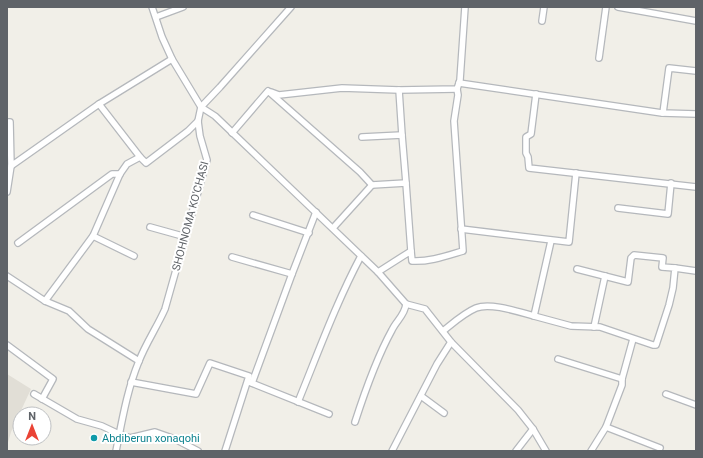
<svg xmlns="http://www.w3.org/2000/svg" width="703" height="458" viewBox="0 0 703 458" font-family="Roboto,sans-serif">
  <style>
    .education { fill: #e1ded6 }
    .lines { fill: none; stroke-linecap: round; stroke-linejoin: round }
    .minor-casing { stroke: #b5b8bc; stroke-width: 8 }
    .minor { stroke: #fff; stroke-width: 5.5 }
    .culture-dot { fill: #0f9aa8; stroke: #fff; stroke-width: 1.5 }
    .labels { text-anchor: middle; stroke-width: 4; stroke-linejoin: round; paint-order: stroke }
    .street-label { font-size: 11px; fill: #5f6368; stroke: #fff }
    .culture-label { font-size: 11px; fill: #0d838f; stroke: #fff; text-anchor: start }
  </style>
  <rect width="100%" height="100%" fill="#f1efe8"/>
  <path class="education" d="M7,374L31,389L11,432L7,446Z"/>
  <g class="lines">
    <defs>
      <g id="minor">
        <path d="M152,7L162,37L172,59L201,107L215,116L378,272L406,304L425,309L451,342L518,410L533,429L546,451"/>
        <path d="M618,7L696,21"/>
        <path d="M156,17L183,7"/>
        <path d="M542,21L544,7"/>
        <path d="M599,58L606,7"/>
        <path d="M459,83L662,113L696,114"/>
        <path d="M399,90L402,135"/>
        <path d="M271,92L279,95L342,88L399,90L457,89L460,80L465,7"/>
        <path d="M536,94L531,134L526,137V153L528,157L529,168L696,187"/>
        <path d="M663,113L669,68L696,71"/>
        <path d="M7,122H10L11,166L99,104"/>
        <path d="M232,133L268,91L360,172L372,185L406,183L411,251"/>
        <path d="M362,137L402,135L406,183"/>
        <path d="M140,157L99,104L172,59"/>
        <path d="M7,192L11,166"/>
        <path d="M618,208L668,214L671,183"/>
        <path d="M253,215L309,233"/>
        <path d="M150,227L186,237"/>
        <path d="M333,228L372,185"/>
        <path d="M461,229L569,242L576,173"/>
        <path d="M93,236L134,256"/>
        <path d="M551,241L534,316L571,326L600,327L653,345H656L669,305L673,288L675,268L662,267L663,258L634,255L631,258L628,282L577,269"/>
        <path d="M18,243L112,174H120"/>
        <path d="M232,257L292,274"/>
        <path d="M675,268L696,271"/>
        <path d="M378,272L411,251L412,261C429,262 446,256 463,251L454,121L458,95L457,89"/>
        <path d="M7,276L45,301L69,311L88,329L139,361"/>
        <path d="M45,301L93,236L120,174L127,164L140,157L146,163L188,131L198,121"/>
        <path d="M594,327L605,276"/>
        <path d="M443,331C453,323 464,313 476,308C490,302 519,312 534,316"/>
        <path d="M7,345L53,379L42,399"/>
        <path d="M558,359L622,379L633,339"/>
        <path d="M131,382L196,394L210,363L249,376L225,451"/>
        <path d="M249,382L329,414"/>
        <path d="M252,383L292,274L316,212"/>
        <path d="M34,394L77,419L102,426L119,434L130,438L155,432L175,439L198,451"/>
        <path d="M666,394L696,405"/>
        <path d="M421,396L444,413"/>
        <path d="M298,402C318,353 336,303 361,256"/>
        <path d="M355,422C365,391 376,359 392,330C396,321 405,315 406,304"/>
        <path d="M606,427L660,448"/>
        <path d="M116,451C122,421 127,390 139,361C146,343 157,327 165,309L207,160L200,136L198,121L201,107L220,87L291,7"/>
        <path d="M392,451L437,364L451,342"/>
        <path d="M516,451L533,429"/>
        <path d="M591,451L606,427L622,385V379"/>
      </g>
    </defs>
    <use href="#minor" class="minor-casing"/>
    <use href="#minor" class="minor"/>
  </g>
  <circle class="culture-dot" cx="94" cy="438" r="4"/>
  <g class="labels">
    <g class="street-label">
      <text transform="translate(190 216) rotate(-75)" y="4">SHOHNOMA KO'CHASI</text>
    </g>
    <g class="culture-label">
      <text x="102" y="442">Abdiberun xonaqohi</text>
    </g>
  </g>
  <rect width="703" height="458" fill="none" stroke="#5f6368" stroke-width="16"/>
  <g transform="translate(32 426)"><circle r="19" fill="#ffffff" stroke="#bfc1c3"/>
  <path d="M0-3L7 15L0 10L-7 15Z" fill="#ea4335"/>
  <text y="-6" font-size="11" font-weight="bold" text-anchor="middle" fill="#5f6368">N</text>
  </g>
</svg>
